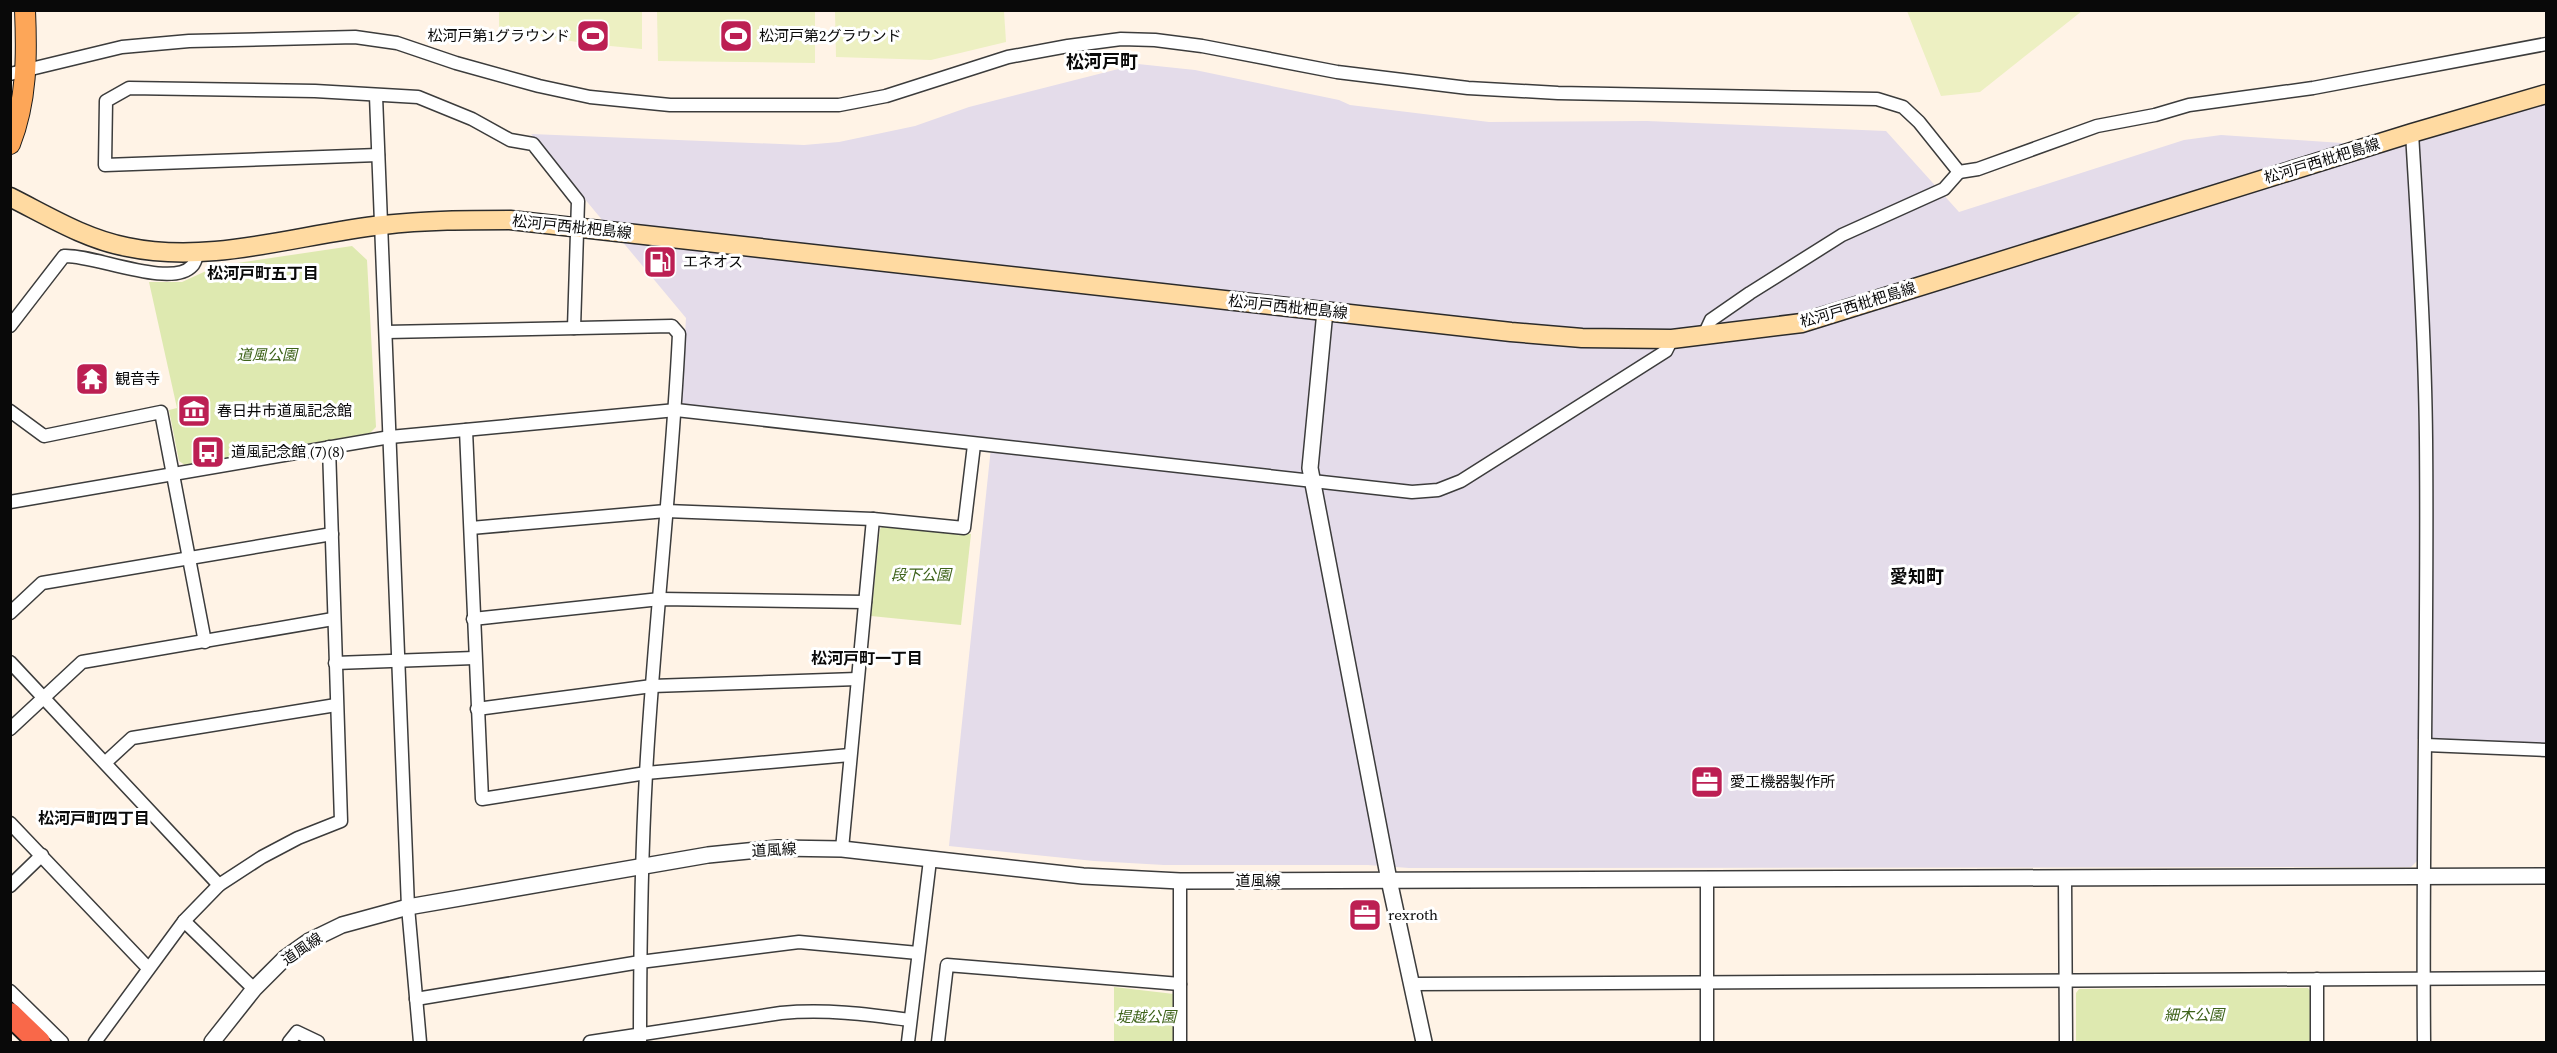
<svg xmlns="http://www.w3.org/2000/svg" width="2557" height="1053" viewBox="0 0 2557 1053" font-family="'Source Serif 4','Noto Sans JP',serif">
  <style>
    .industrial { fill: #e4dcea }
    .green { fill: #dee9b0 }
    .pitch { fill: #edf0c2 }
    .lines { fill: none; stroke-linecap: round; stroke-linejoin: round }
    .minor-casing { stroke: #3c3c3c; stroke-width: 15 }
    .tertiary-casing { stroke: #3c3c3c; stroke-width: 18 }
    .secondary-casing { stroke: #2b2b2b; stroke-width: 21 }
    .primary-casing { stroke: #1a1a1a; stroke-width: 22 }
    .motorway-casing { stroke: #1a1a1a; stroke-width: 26 }
    .minor { stroke: #fff; stroke-width: 12 }
    .tertiary { stroke: #fff; stroke-width: 15 }
    .secondary { stroke: #ffdaa1; stroke-width: 18 }
    .primary { stroke: #fda658; stroke-width: 20 }
    .motorway { stroke: #f96849; stroke-width: 22 }
    .labels { text-anchor: middle; stroke-width: 6; stroke-linejoin: round; paint-order: stroke }
    .poi-label { font-size: 15px; fill: #090909; stroke: #fff; text-anchor: start }
    .street-label { font-size: 15px; fill: #090909; stroke: #fff }
    .park-label { font-size: 15px; font-style: italic; fill: #3d6219; stroke: #fff }
    .neighbourhood-label { font-size: 16px; font-weight: bold; fill: #090909; stroke: #fff }
    .quarter-label { font-size: 18px; font-weight: bold; fill: #090909; stroke: #fff }
  </style>
  <rect width="100%" height="100%" fill="#fff3e6"/>
  <path class="industrial" d="M1138,64L1195,70L1339,100L1350,105L1489,122L1647,121L1886,131L1959,212L2184,140L2221,135L2402,147L2546,101V745L2417,739V861L2411,867L1409,868L1368,865H1164L1094,861L949,846L992,438L684,405L681,400L686,318L621,240L622,223L603,221L531,134L804,145L839,142L915,126L969,107Z"/>
  <g class="green">
    <path d="M352,246L367,260L376,427L370,433L185,465L179,461L169,410L177,408L149,282H182L217,266Z"/>
    <path d="M884,525L971,534L961,625L871,616L880,529Z"/>
    <path d="M1114,987L1174,994L1173,1042H1114Z"/>
    <path d="M2308,988L2312,993L2311,1042H2076V993L2079,989Z"/>
  </g>
  <g class="pitch">
    <path d="M499,11H642V49L589,44L499,29Z"/>
    <path d="M657,11H815V63L658,61Z"/>
    <path d="M835,11H1004L1006,42L931,60L836,57Z"/>
    <path d="M1907,11H2082L1980,92L1941,96Z"/>
  </g>
  <g class="lines">
    <defs>
      <g id="minor">
        <path d="M10,74L122,47L189,41L355,37L397,43L456,63L539,86L590,97L670,105H839L886,96L1008,57L1068,46L1121,39L1155,40L1202,46L1337,72L1468,88L1558,93L1877,99L1903,107L1919,122L1959,172L1978,169L2097,126L2155,115L2189,105L2313,88L2546,44"/>
        <path d="M376,96L408,907L420,1042"/>
        <path d="M2412,133C2418,234 2425,337 2426,439C2428,640 2422,841 2424,1042"/>
        <path d="M378,155L105,165L106,101L129,88L315,91L418,97L472,119L510,140L533,144L578,201L574,328"/>
        <path d="M10,326L64,256C92,254 171,289 192,266C196,262 196,258 197,253"/>
        <path d="M386,332L672,326L679,334C672,481 654,627 646,774C641,864 640,953 640,1042"/>
        <path d="M1704,335L1711,320L1750,293L1842,235L1944,189L1959,172"/>
        <path d="M10,411L44,436L161,412L205,642"/>
        <path d="M466,430L482,799L646,773L850,755"/>
        <path d="M10,502L390,437L676,410L1412,492L1438,490L1461,481L1666,351L1672,339"/>
        <path d="M471,528L666,511L873,519L964,528L974,445"/>
        <path d="M10,613L42,583L332,534"/>
        <path d="M473,619L660,599L865,602"/>
        <path d="M10,662L219,885"/>
        <path d="M335,663L474,658"/>
        <path d="M477,709L652,686L857,679"/>
        <path d="M10,729L82,662L333,619"/>
        <path d="M2426,745L2546,750"/>
        <path d="M106,762L132,738L336,705"/>
        <path d="M10,823L148,968"/>
        <path d="M842,849L873,519"/>
        <path d="M1707,879V1042"/>
        <path d="M2065,879L2066,1042"/>
        <path d="M1180,881V1042"/>
        <path d="M10,886L42,855"/>
        <path d="M184,921L254,989"/>
        <path d="M1412,984L2546,978"/>
        <path d="M10,991L62,1042"/>
        <path d="M416,999L640,962L799,942L918,953"/>
        <path d="M95,1042L184,921L219,885L262,857L298,838L341,821L329,447"/>
        <path d="M289,1042L297,1032L318,1042"/>
        <path d="M590,1042L781,1013C825,1009 866,1014 910,1020"/>
        <path d="M908,1042L930,860"/>
        <path d="M938,1042L947,965L1180,984"/>
        <path d="M2317,1042V979"/>
      </g>
      <g id="tertiary">
        <path d="M1325,311L1310,468L1389,880L1424,1042"/>
        <path d="M212,1042L254,989L285,958L309,941L342,925L408,907L708,855L778,848L842,849L1083,876L1180,881L2546,876"/>
      </g>
      <path id="secondary" d="M10,197C48,216 85,239 127,247C212,265 298,234 383,225C426,220 468,220 510,220L1511,332L1582,338L1672,339L1802,323L2412,133L2546,94"/>
      <path id="primary" d="M10,144C27,101 27,56 25,10"/>
      <path id="motorway" d="M10,1014L39,1042"/>
    </defs>
    <use href="#minor" class="minor-casing"/>
    <use href="#tertiary" class="tertiary-casing"/>
    <use href="#secondary" class="secondary-casing"/>
    <use href="#primary" class="primary-casing"/>
    <use href="#motorway" class="motorway-casing"/>
    <use href="#minor" class="minor"/>
    <use href="#tertiary" class="tertiary"/>
    <use href="#secondary" class="secondary"/>
    <use href="#primary" class="primary"/>
    <use href="#motorway" class="motorway"/>
  </g>
  <defs>
    <symbol id="stadium-square" viewBox="-11 -11 22 22"><rect x="-9" y="-9" width="18" height="18" rx="4" fill="#bc1f53" stroke="#fff"/><path d="M0-5a6.5 5 0 1 0 0 10a6.5 5 0 1 0 0-10ZM-3.5-1.8h7v3.6h-7Z" fill="#fff"/></symbol>
    <symbol id="fuel-square" viewBox="-11 -11 22 22"><rect x="-9" y="-9" width="18" height="18" rx="4" fill="#bc1f53" stroke="#fff"/><path d="M-5.5-6h7V0h2V4h1.3V-2.5L3-4.5l.8-.8L6-3V5H2.5V1h-1V6h-7ZM-4.2-4.7v3.2H.2V-4.7Z" fill="#fff"/></symbol>
    <symbol id="temple-square" viewBox="-11 -11 22 22"><rect x="-9" y="-9" width="18" height="18" rx="4" fill="#bc1f53" stroke="#fff"/><path d="M0-6L5-2H3V0L6.5 2.5H4V6H1.5V3h-3V6H-4V2.5H-6.5L-3 0V-2H-5Z" fill="#fff"/></symbol>
    <symbol id="museum-square" viewBox="-11 -11 22 22"><rect x="-9" y="-9" width="18" height="18" rx="4" fill="#bc1f53" stroke="#fff"/><path d="M0-6L6-3V-2H-6V-3ZM-5-1h2V3h-2ZM-1-1h2V3h-2ZM3-1h2V3H3ZM-6 4H6V6H-6Z" fill="#fff"/></symbol>
    <symbol id="bus-square" viewBox="-11 -11 22 22"><rect x="-9" y="-9" width="18" height="18" rx="4" fill="#bc1f53" stroke="#fff"/><path d="M-5-6H5V4H4V6H2V4H-2V6H-4V4H-5ZM-3.5-4V0h7V-4ZM-3.5 1.2v1.5H-2V1.2ZM2 1.2v1.5H3.5V1.2Z" fill="#fff"/></symbol>
    <symbol id="office-square" viewBox="-11 -11 22 22"><rect x="-9" y="-9" width="18" height="18" rx="4" fill="#bc1f53" stroke="#fff"/><path d="M-6-3h4V-5.5h4V-3h4V5H-6ZM-1-4.5V-3h2v-1.5ZM-6 0V1H6V0Z" fill="#fff"/></symbol>
  </defs>
  <g fill-rule="evenodd">
    <use href="#stadium-square" x="574" y="17" width="38" height="38"/>
    <use href="#stadium-square" x="717" y="17" width="38" height="38"/>
    <use href="#fuel-square" x="641" y="243" width="38" height="38"/>
    <use href="#temple-square" x="73" y="360" width="38" height="38"/>
    <use href="#museum-square" x="175" y="392" width="38" height="38"/>
    <use href="#bus-square" x="189" y="433" width="38" height="38"/>
    <use href="#office-square" x="1688" y="763" width="38" height="38"/>
    <use href="#office-square" x="1346" y="896" width="38" height="38"/>
  </g>
  <g class="labels">
    <g class="poi-label">
      <text x="570" y="41" text-anchor="end">松河戸第1グラウンド</text>
      <text x="759" y="41">松河戸第2グラウンド</text>
      <text x="683" y="267">エネオス</text>
      <text x="115" y="384">観音寺</text>
      <text x="217" y="416">春日井市道風記念館</text>
      <text x="231" y="457">道風記念館 (7)(8)</text>
      <text x="1730" y="787">愛工機器製作所</text>
      <text x="1388" y="920">rexroth</text>
    </g>
    <g class="street-label">
      <text transform="translate(2322 161) rotate(-17)" y="5">松河戸西枇杷島線</text>
      <text transform="translate(572 227) rotate(6)" y="5">松河戸西枇杷島線</text>
      <text transform="translate(1858 305) rotate(-17)" y="5">松河戸西枇杷島線</text>
      <text transform="translate(1288 307) rotate(6)" y="5">松河戸西枇杷島線</text>
      <text transform="translate(774 850) rotate(-3)" y="5">道風線</text>
      <text x="1258" y="886">道風線</text>
      <text transform="translate(302 949) rotate(-34)" y="5">道風線</text>
    </g>
    <g class="park-label">
      <text x="267" y="360">道風公園</text>
      <text x="921" y="580">段下公園</text>
      <text x="2194" y="1020">細木公園</text>
      <text x="1146" y="1022">堤越公園</text>
    </g>
    <g class="neighbourhood-label">
      <text x="263" y="279">松河戸町五丁目</text>
      <text x="867" y="664">松河戸町一丁目</text>
      <text x="94" y="824">松河戸町四丁目</text>
    </g>
    <g class="quarter-label">
      <text x="1102" y="68">松河戸町</text>
      <text x="1917" y="583">愛知町</text>
    </g>
  </g>
  <rect width="2557" height="1053" fill="none" stroke="#090909" stroke-width="24"/>
</svg>
